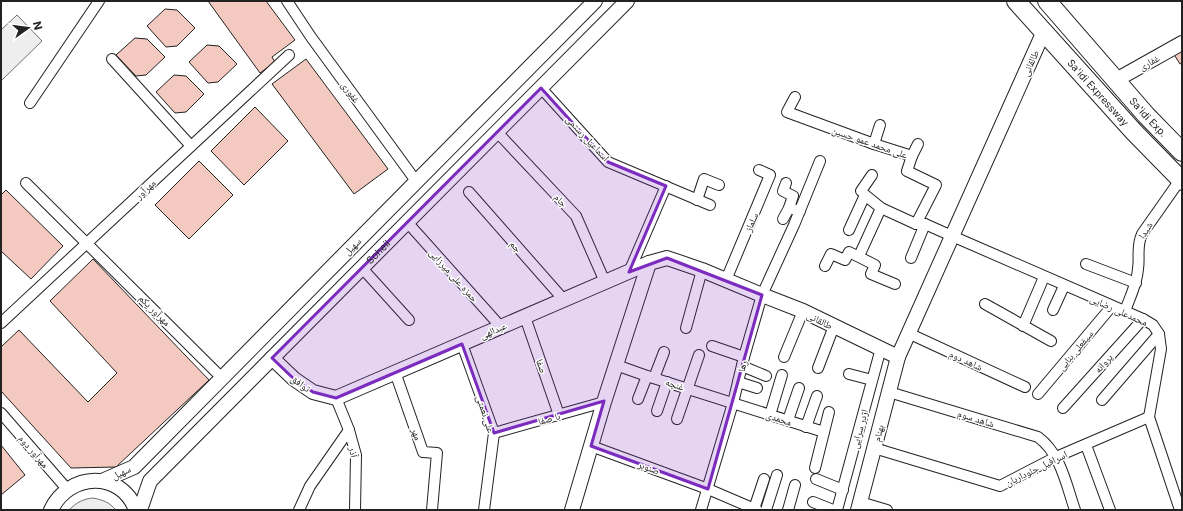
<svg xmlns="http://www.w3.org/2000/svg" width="1183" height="511" viewBox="0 0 1183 511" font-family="Inter,'Noto Naskh Arabic',sans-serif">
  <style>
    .green { fill: #eee; stroke: #6f6f6f }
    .building { fill: #f3c9c0; stroke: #222 }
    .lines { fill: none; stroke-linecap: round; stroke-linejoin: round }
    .street-casing { stroke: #222; stroke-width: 12 }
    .secondary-casing { stroke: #222; stroke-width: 16 }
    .highway-casing { stroke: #222; stroke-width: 20 }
    .street { stroke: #fff; stroke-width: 10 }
    .secondary { stroke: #fff; stroke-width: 14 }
    .highway { stroke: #fff; stroke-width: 18 }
    .marked { fill: #7b2cbf; fill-opacity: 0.2; stroke: #7b2cbf; stroke-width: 3; stroke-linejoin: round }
    .labels { text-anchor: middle; stroke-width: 3; stroke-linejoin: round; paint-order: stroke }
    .street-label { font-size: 10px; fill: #222; stroke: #fff }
  </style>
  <rect width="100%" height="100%" fill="#fff"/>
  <g class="green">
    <path d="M17,15L42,41L1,81V30Z"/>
    <path d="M93,498C103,500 109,502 116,510H69C77,502 83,499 93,498Z"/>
  </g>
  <g class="building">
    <path d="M208,1H266L295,40L272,57L275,62L260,73Z"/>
    <path d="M165,9L177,10L195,28L177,46L166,47L147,26Z"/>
    <path d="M135,38L147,39L165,57L146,75L136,76L116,55Z"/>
    <path d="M207,45L219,46L237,64L218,82L208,83L189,62Z"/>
    <path d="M1182,47V63L1180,64L1173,53Z"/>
    <path d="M306,59L388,169L354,194L272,84Z"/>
    <path d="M174,75L186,76L204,94L186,112L175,113L156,92Z"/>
    <path d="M255,107L288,141L244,185L211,151Z"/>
    <path d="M199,161L233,195L189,239L155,205Z"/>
    <path d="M6,190L63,246L31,279L1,251V195Z"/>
    <path d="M93,259L209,380L116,467L71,468L1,391V347L19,330L88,402L117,373L50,301Z"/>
    <path d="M1,445L25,475L1,495Z"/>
  </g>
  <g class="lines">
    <defs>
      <g id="street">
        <path d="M287,1L311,37L416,181"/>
        <path d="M112,59L191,146"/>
        <path d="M541,88L608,162L710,205"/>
        <path d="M795,97L787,112L874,144L912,156L907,171L936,185L916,224"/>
        <path d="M30,103L99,1"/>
        <path d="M497,132L576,216L605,282"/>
        <path d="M874,144L880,125"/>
        <path d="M912,156L918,144"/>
        <path d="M26,183L222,378"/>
        <path d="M786,183L783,191L793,196L789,208L800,211"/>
        <path d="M861,191L872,175"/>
        <path d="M469,192L564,300"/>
        <path d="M697,200L704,179L719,185"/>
        <path d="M783,219L789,208"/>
        <path d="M407,222L501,327"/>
        <path d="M849,230L865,195L881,208L916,224H925L952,236L1143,319L1153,325L1159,334L1161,349L1149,417L1180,510"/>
        <path d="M859,256L881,208"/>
        <path d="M911,258L925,224"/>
        <path d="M1086,264L1136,283"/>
        <path d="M825,266L831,254L845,260L849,252L875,265L871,274L895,284"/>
        <path d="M362,268L409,320"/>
        <path d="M629,272L666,186"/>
        <path d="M726,280L770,175L759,170"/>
        <path d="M985,304L1051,341"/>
        <path d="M1053,310L1064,286"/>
        <path d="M1125,311C1130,297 1137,284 1138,269C1140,256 1136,247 1142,234L1180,180"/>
        <path d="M525,317L559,415"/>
        <path d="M1,323L289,55"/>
        <path d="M1023,326L1044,277"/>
        <path d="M686,328L702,270"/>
        <path d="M908,333L1025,387"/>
        <path d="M462,344L494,433L484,510"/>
        <path d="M712,346L744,357"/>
        <path d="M784,357L803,311"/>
        <path d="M616,365L647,376L824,432"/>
        <path d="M742,366L766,376"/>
        <path d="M818,368L834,326"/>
        <path d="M395,372L423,452L437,453L432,510"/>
        <path d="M849,374L872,380"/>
        <path d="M654,378L664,352"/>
        <path d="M738,382L757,388"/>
        <path d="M889,392L1038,437C1061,454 1066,484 1075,510"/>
        <path d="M1038,394L1112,306"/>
        <path d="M336,398L349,430L356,455L355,510"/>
        <path d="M638,399L647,376"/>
        <path d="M1102,400L1159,334"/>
        <path d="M1063,408L1143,319"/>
        <path d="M657,411L667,382"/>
        <path d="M1,413L67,489"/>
        <path d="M770,415L782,375"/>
        <path d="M677,419L699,355"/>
        <path d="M788,420L799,388"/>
        <path d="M806,427L817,396"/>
        <path d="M494,433L604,402"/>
        <path d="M1086,445L1110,510"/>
        <path d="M591,446L708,489L757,510"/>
        <path d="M874,448L1000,486L1056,457L1149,417"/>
        <path d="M815,468L829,412"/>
        <path d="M816,479L843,490"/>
        <path d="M813,502L833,510"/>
        <path d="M860,502L887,510"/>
        <path d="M754,509L764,479"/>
        <path d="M299,510L310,486L349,430"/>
        <path d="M701,510L733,403L744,357L762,295L794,225L820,161"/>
        <path d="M766,510L777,475"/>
        <path d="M788,510L795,485"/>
        <path d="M837,510L881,348"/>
      </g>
      <g id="secondary">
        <path d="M1116,80L1182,43"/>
        <path d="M272,358L294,379L313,392L336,398L649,263L667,258L702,270L762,295L803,311L898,357"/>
        <path d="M102,481L134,467L595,1"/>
        <path d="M51,510C69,472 121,470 136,510"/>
        <path id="s1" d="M140,510L150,481L627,1"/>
        <path d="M572,510L604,402L649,263"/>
        <path d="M858,510L898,357L1044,31"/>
      </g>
      <g id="highway">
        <path id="s2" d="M1016,1L1134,132L1182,181"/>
        <path id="s3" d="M1047,1L1146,115L1182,152"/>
      </g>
    </defs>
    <use href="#street" class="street-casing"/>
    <use href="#secondary" class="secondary-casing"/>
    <use href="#highway" class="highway-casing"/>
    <use href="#street" class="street"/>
    <use href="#secondary" class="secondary"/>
    <use href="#highway" class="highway"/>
  </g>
  <path class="marked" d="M541,88L608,162L666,186L629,272L667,258L762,295L708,489L591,446L604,401L494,433L462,344L336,398L313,392L294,379L272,358Z"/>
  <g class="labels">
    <g class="street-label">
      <text transform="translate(1149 62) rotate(-29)" y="4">غفاری</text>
      <text transform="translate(1030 63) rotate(-66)" y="4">طالقانی</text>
      <text transform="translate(351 92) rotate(54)" y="4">غفوری</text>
      <text dy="4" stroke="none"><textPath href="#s2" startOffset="123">Sa'idi Expressway</textPath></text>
      <text dy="4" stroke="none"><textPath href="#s3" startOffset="154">Sa'idi Exp.</textPath></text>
      <text transform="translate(588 138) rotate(47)" y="4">اسماعیل رستمی</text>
      <text transform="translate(870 142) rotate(19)" y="4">علی محمد عمو حسین</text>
      <text transform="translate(145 189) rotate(-43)" y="4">مهرآور</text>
      <text transform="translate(561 200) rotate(47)" y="4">جام</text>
      <text transform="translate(751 222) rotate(-67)" y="4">سلماز</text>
      <text transform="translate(1145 230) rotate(-58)" y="4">شیدا</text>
      <text transform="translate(352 246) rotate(-45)" y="4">سهیل</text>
      <text transform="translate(516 246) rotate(49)" y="4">جم</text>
      <text dy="4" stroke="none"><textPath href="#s1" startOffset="354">Soheil</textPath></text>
      <text transform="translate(454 275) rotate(48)" y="4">حمزه علی میرزایی</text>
      <text transform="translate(155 310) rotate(45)" y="4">مهرآور یکم</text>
      <text transform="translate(1119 310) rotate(24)" y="4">محمدعلی رضایی</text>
      <text transform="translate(820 320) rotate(26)" y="4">طالقانی</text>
      <text transform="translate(493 330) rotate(-23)" y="4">عبدالهی</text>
      <text transform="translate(1075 350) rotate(-50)" y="4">سیفعلی بنایی</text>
      <text transform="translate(966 360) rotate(25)" y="4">شاهد دوم</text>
      <text transform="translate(1103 363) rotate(-48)" y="4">پروانه</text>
      <text transform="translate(542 366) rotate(71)" y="4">صفا</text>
      <text transform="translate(742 366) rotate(-76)" y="4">رها</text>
      <text transform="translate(301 383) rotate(36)" y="4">توافق</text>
      <text transform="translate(675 384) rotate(18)" y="4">غنچه</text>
      <text transform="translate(486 414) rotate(72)" y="4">علی نعمتی</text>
      <text transform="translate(549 418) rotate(-16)" y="4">با صفا</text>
      <text transform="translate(779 418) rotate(18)" y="4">محمدی</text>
      <text transform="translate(976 418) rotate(17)" y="4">شاهد سوم</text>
      <text transform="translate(859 429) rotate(-75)" y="4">اژدر سرایی</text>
      <text transform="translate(878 433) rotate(-75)" y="4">بهنام</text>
      <text transform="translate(417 434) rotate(71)" y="4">مهر</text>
      <text transform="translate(34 451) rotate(49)" y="4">مهرآور دوم</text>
      <text transform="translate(354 452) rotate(80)" y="4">آذر</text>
      <text transform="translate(649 467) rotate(20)" y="4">صنوبر</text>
      <text transform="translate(1036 468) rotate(-26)" y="4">اسرافیل جلوداریان</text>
      <text transform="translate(121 472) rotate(-25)" y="4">سهیل</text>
    </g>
  </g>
  <rect width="1183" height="511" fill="none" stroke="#222222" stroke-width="4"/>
  <g transform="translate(28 28) rotate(76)" stroke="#ffffff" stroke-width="3" paint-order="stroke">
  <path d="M0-3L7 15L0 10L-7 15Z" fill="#222222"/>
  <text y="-6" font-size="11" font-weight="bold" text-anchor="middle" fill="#222222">N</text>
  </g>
</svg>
